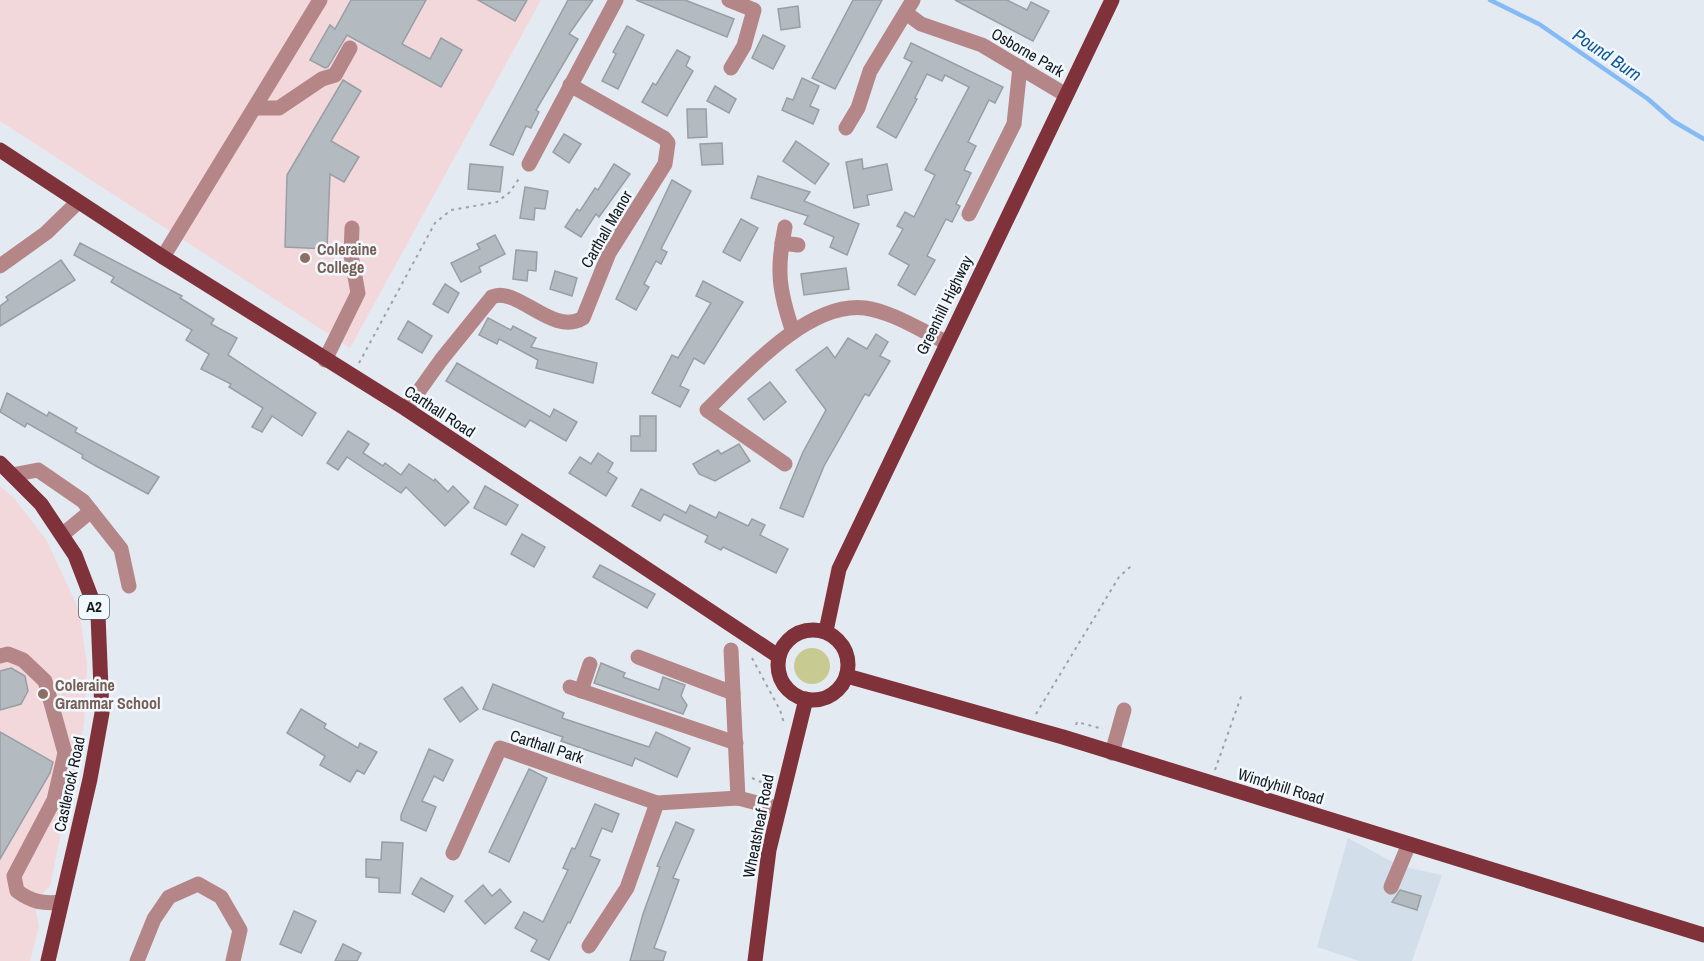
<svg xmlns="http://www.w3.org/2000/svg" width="1704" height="961" viewBox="0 0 1704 961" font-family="'Archivo Narrow',sans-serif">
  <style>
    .built { fill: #d2dfea }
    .education { fill: #f3d8db }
    .green { fill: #c8cb91 }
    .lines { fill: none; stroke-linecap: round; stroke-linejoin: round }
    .stream { stroke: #85baf5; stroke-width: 4.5 }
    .building { fill: #b4bbc0; stroke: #989fa4; stroke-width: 1.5 }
    .path { stroke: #9da2a7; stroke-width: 2; stroke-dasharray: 3 4.5; stroke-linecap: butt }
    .minor { stroke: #b58688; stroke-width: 15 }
    .major { stroke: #7f323a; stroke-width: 15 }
    .education-dot { fill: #8d6e63; stroke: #f1f8fe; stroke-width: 2 }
    .labels { text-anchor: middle; stroke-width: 5; stroke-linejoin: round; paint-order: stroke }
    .shield { fill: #f1f8fe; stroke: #585b5e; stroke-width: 1.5 }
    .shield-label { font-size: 15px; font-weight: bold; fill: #16181a }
    .street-label { font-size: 16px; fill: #16181a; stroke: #f1f8fe }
    .education-label { font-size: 16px; font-weight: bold; fill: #785e54; stroke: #f1f8fe; text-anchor: start }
    .water-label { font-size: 18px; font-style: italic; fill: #0d5697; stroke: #f1f8fe }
  </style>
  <rect width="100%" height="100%" fill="#e4eaf1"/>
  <path class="built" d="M1348,838L1400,866L1442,875L1412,961H1359L1317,947Z"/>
  <g class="education">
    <path d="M0,0H541L350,348L0,121Z"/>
    <path d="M0,486L14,498L47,541L79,610L87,664L84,724L50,886L40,896L36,910L39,927L30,961H0Z"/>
  </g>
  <circle class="green" cx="812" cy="666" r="18"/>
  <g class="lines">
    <path class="stream" d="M1490,0L1539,24L1648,99L1673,121L1704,139"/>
  </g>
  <g class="building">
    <path d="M351,0H426L402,44L430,59L441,38L462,50L441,87L347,35L328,67L325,68L310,60L330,25L335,29Z"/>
    <path d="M478,0H527L515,21Z"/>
    <path d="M568,0H593L569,34L578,39L536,110L539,112L531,128L526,126L513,155L490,145Z"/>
    <path d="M636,0H685L734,19L727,37Z"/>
    <path d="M853,0H882L835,89L812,78Z"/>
    <path d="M955,0H1007L1027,10L1031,2L1049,11L1033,41Z"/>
    <path d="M798,6L800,27L781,30L778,9Z"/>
    <path d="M627,26L644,35L618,89L602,81L616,54L613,52Z"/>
    <path d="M763,35L785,46L773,69L752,58Z"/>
    <path d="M911,43L1003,87L995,103L989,100L968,142L976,146L964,170L971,173L956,204L960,206L952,222L946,219L927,256L935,260L915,295L898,285L909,265L889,254L903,229L897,226L905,212L914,217L935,175L925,170L969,87L945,75L942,81L927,74L915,98L917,99L896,138L877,127L912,62L904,58Z"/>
    <path d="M677,50L690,57L686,66L693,71L667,116L642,102L653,83L656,85Z"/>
    <path d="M802,78L819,86L810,106L819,110L813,124L782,110L787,98L793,100Z"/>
    <path d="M343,80L361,91L331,141L359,157L344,182L330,174L327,249L285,247L287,175Z"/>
    <path d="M715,86L736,99L729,113L707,101Z"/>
    <path d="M687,109H706L707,137L688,138Z"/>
    <path d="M564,134L581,144L569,163L553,152Z"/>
    <path d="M796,141L829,164L815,184L783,161Z"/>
    <path d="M722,143L723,164L702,165L700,144Z"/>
    <path d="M862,159L863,169L887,164L892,190L867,195L869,205L854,208L846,162Z"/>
    <path d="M470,164L503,167L500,192L468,189Z"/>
    <path d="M614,164L630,174L599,217L596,214L581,237L565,227L577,209L580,211L595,188L598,190Z"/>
    <path d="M758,176L810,192L804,201L859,224L847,255L830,247L834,237L804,224L808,216L751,198Z"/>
    <path d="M672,180L691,191L661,249L667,252L661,264L656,261L644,284L649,287L636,310L616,299Z"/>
    <path d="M525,187L548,191L545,209L535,208L534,220L520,218Z"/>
    <path d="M741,219L758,228L740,261L723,252Z"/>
    <path d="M495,235L505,254L479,267L481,272L461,282L451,263L480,249L477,244Z"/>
    <path d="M80,243L182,296L180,298L214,319L211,324L237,338L228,355L316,413L302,436L272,416L262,432L252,427L263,408L229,387L231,384L201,369L209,354L186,340L192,330L111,282L114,277L74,255Z"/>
    <path d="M516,250L537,252L536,271L528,270L527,281L513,279Z"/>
    <path d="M61,260L75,280L0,326V306L8,300L6,297Z"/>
    <path d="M846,268L849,289L804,295L801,274Z"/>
    <path d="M555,271L577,278L572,296L550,289Z"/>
    <path d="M703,281L743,302L704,364L694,358L680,386L689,390L680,407L652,393L672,355L678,358L711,303L696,296Z"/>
    <path d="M445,284L459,293L448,313L433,304Z"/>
    <path d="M488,318L511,330L513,326L536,338L531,347L597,363L593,383L536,368L538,360L499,339L497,344L479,335Z"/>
    <path d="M408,321L432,336L422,353L398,339Z"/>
    <path d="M876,334L888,342L880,356L890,361L869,396L865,394L824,466L803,517L780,508L803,452L826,410L796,370L827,347L835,358L848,338L867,349Z"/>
    <path d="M457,363L550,417L554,409L577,422L566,441L530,420L525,427L446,381Z"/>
    <path d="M770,382L786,402L764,420L748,399Z"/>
    <path d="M7,393L47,416L49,412L77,428L75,432L159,477L148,494L96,466L82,458L83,455L27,423L25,427L0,412Z"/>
    <path d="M640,416H656V451H631V436H640Z"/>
    <path d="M348,431L369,444L363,453L383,466L385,463L401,475L409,464L434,481L435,479L448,492L453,486L469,502L445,526L406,487L401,493L347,457L338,470L327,463Z"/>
    <path d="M739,444L750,461L715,481L699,474L693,464L718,450L721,454Z"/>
    <path d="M598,453L613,463L608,472L617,478L606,496L569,473L580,457L591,464Z"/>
    <path d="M485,486L518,505L506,525L474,508Z"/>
    <path d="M641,489L686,513L690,505L716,518L719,512L748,526L752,519L765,525L760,535L788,549L776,573L723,547L721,550L705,542L708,536L664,514L660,521L632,506Z"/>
    <path d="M522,534L545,547L534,567L511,554Z"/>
    <path d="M600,565L655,594L647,608L593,577Z"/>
    <path d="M601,663L625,673L623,677L659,690L663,677L685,685L681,696L687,705L683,714L594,683Z"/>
    <path d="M11,668L25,676L28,691L21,704L0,710V671Z"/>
    <path d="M493,684L564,713L562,718L649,747L656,732L690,748L677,777L635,758L632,766L561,741L563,737L483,709Z"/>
    <path d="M462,687L478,709L460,722L444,699Z"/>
    <path d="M301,709L326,724L324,728L358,748L360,743L377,752L364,774L357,770L350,782L320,765L325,756L287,733Z"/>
    <path d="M0,732L53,762L50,773L0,859Z"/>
    <path d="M429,749L453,760L443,781L434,776L422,801L436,807L426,831L401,820V815Z"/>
    <path d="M529,769L547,778L509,862L489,852Z"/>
    <path d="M595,804L619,814L612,832L602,828L590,856L600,860L570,923L568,922L549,960L531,951L537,940L515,928L524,912L543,922L568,870L563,868L572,848L575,849Z"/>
    <path d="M676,822L694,830L673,878L679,880L654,948L666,952L663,961H630L643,914L660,867L657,866Z"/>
    <path d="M382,842L403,843L400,893L379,892V878L366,877V859L381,860Z"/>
    <path d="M421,878L453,896L444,912L412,894Z"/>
    <path d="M483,885L492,896L500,889L511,902L485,924L465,901Z"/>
    <path d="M1400,890L1421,896L1417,910L1392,902Z"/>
    <path d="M294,911L316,921L301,953L280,944Z"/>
    <path d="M343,944L361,953L357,961H335Z"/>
  </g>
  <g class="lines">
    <g class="path">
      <path d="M359,363L435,223L451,210L497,202L510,192L520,177"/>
      <path d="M752,658L780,710L784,723"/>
      <path d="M1036,714L1119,577L1131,566"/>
      <path d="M1076,725L1077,722L1103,729"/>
      <path d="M1215,770L1242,694"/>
      <path d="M752,778L761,782L772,778"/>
    </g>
    <g class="minor">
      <path d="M729,0L754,10L744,46L731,68"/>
      <path d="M906,13L921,24L982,45L1066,95"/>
      <path d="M255,108H279L322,79L335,75L350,48"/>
      <path d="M846,128L858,108L870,71L913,0"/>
      <path d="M529,164L616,0"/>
      <path d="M969,214L1014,124L1020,67"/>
      <path d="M785,227C776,270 779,291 793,332"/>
      <path d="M782,243L798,245"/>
      <path d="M163,257L320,0"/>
      <path d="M0,266L46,233L78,202"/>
      <path d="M325,360L358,293L351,255L352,228"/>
      <path d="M406,409L441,360L492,297C516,285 553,337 583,318L609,253L665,164L668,143L664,138L570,85"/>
      <path d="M785,464L707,410C744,374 808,301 865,308C893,312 921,331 946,342"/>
      <path d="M12,475L38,470L83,501L121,549L129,586"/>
      <path d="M62,535L91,511"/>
      <path d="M731,650L738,798"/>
      <path d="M0,656L8,654L23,660L45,681L65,753L54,800L14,876L17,891C32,902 43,904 61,902"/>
      <path d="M638,657L733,693"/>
      <path d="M570,687L736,743"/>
      <path d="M581,691L590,664"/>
      <path d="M1112,753L1124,710"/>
      <path d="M453,853L500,748L657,803L738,798L777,808"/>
      <path d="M1391,887L1409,844"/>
      <path d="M589,946L627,888L657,803"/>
      <path d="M137,961L154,919L169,897L198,884L221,897L240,930L233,961"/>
    </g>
    <g class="major">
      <path d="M0,150L163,257L406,409L778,656"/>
      <path d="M0,463L41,504L75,555L98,615L102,713L90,779L48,961"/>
      <circle cx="813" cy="665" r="35"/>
      <path d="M826,631L839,569L1112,0"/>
      <path d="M847,676L1063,737L1704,935"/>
      <path d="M755,961L769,850L806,699"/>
    </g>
  </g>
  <g class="education-dot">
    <circle cx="305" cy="258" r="6"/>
    <circle cx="43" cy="694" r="6"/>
  </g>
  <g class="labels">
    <rect class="shield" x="79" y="595" width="30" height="24" rx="4.5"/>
    <g class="shield-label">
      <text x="94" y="612">A2</text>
    </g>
    <g class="street-label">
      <text transform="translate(1028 52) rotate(30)" y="6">Osborne Park</text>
      <text transform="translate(606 229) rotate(-60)" y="6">Carthall Manor</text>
      <text transform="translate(944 305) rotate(-64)" y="6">Greenhill Highway</text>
      <text transform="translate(440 411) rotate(33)" y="6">Carthall Road</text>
      <text transform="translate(547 746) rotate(18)" y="6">Carthall Park</text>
      <text transform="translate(69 784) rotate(-78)" y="6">Castlerock Road</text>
      <text transform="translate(1281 786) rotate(17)" y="6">Windyhill Road</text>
      <text transform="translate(758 826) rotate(-79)" y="6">Wheatsheaf Road</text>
    </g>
    <g class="education-label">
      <text x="317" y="255">Coleraine<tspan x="317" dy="18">College</tspan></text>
      <text x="55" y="691">Coleraine<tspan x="55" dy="18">Grammar School</tspan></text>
    </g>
    <g class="water-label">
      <text transform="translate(1607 55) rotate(34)" y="6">Pound Burn</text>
    </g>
  </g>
</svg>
